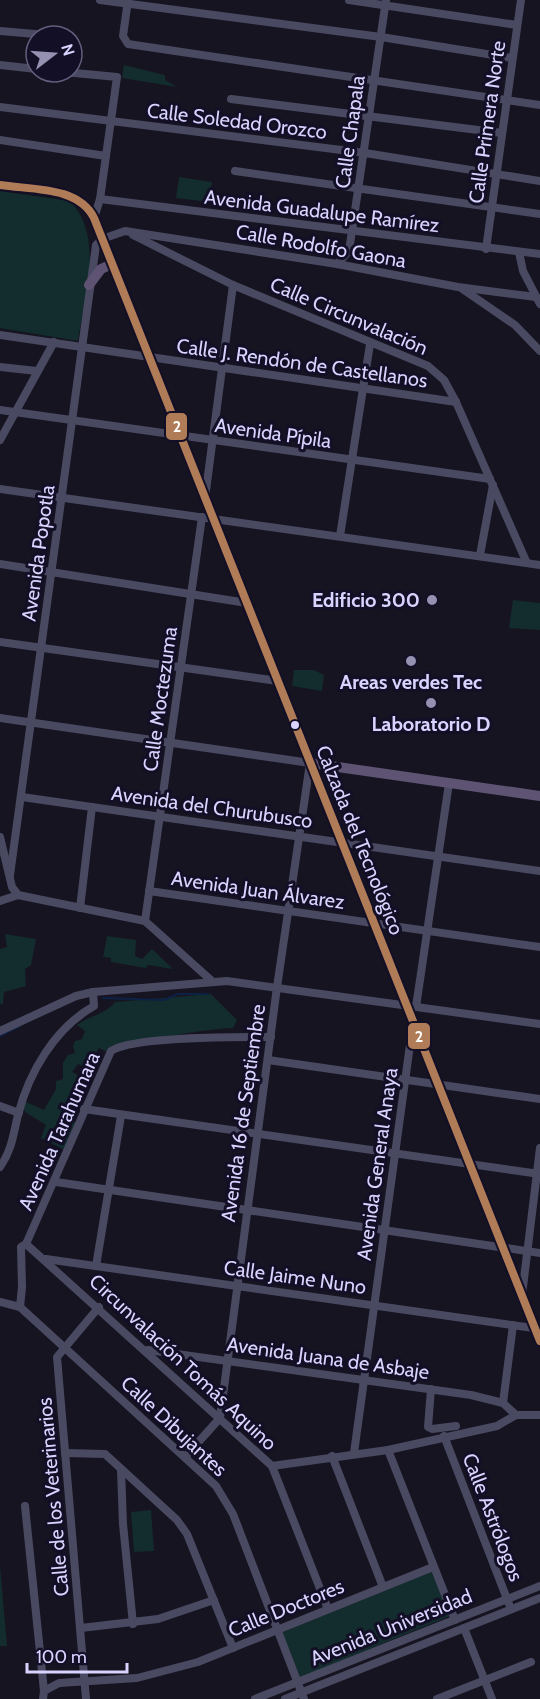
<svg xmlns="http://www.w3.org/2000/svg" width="540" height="1699" viewBox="0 0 540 1699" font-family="Cabin,sans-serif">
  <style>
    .green { fill: #132c2d }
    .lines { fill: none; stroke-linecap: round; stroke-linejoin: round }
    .stream { stroke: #0d2144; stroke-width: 2 }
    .minor { stroke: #4a4962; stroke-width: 8 }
    .major { stroke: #5e5373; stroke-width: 10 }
    .bus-1-casing { stroke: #130f26; stroke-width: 12 }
    .bus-1 { stroke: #b07c57; stroke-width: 8 }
    .poi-dot { fill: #9591b1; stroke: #130f26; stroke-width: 2 }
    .bus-dot { fill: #d9d4ff; stroke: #130f26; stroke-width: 2 }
    .labels { text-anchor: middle; stroke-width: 6; stroke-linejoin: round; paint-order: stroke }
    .street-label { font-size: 20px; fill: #d9d4ff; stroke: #130f26 }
    .poi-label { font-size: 20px; font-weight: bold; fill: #d9d4ff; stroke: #130f26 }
    .line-badge { stroke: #130f26; stroke-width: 2 }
    .badge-label { font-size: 16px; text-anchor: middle; font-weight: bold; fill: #fff }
  </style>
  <rect width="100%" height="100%" fill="#161421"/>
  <g class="green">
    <path d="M124,65L165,75V80L177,87L122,78Z"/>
    <path d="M179,177L212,182L209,202L176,198Z"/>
    <path d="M0,191L70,201C105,238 84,297 78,341L0,328Z"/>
    <path d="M513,600L540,603V630L509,628Z"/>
    <path d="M294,670H314L324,675L322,691L292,686Z"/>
    <path d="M5,934L36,939L31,965L25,969L26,986L4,992L3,1004H0V949L7,947Z"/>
    <path d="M107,936L136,940L135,956L142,959L152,949L173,969L148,965L146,968L111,962V958L103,957Z"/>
    <path d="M211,994L237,1020L233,1028C188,1031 154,1038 111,1054L99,1048L87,1068L78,1064L72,1072L82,1077L78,1091L82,1095L68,1118L77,1123L65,1150L41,1138L46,1125L25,1112L23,1107L26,1102L44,1110L56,1089V1081L63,1079V1063L68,1055L75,1053L73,1046L75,1041L82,1039L85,1031L77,1025C90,1015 105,1015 115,1002Z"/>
    <path d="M151,1510L154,1551L134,1552L131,1512Z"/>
    <path d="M0,1567L7,1646H0Z"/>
    <path d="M432,1571L450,1616L299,1678L281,1633Z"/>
  </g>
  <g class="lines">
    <g class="stream">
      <path d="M103,998L164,1000L178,994H208"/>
      <path d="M0,1036L20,1026"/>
    </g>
    <g class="minor">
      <path d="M100,0L381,37L512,58"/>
      <path d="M128,0L123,36L128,44L540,105"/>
      <path d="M349,0L517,25"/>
      <path d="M0,31L59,36"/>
      <path d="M0,65L36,69"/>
      <path d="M64,72L117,77L100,199L94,218"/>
      <path d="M231,99L502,133"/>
      <path d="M0,107L365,153L540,181"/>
      <path d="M0,140L106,156"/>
      <path d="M235,171L540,214"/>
      <path d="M100,199L540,254"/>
      <path d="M133,235L233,285L428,366L444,380L456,402L526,561"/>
      <path d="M486,249L521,0"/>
      <path d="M519,252L523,271L540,304"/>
      <path d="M337,264L349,251L386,0"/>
      <path d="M461,288L515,325L540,351"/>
      <path d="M0,335L456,402"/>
      <path d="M0,367L37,371"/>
      <path d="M0,410L490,479"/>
      <path d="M0,440L54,342"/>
      <path d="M0,489L540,565"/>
      <path d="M205,498L233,285"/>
      <path d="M340,536L370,344"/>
      <path d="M480,555L493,485"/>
      <path d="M0,564L247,603"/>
      <path d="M0,642L278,681"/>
      <path d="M0,718L310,763L277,987L220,1418L185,1457"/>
      <path d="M22,797L540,871"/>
      <path d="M0,837L12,887L18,895"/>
      <path d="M10,875L96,245L102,239L125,231L337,264L458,287L536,297"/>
      <path d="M149,891L540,947"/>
      <path d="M0,901L18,895L145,921L213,982"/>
      <path d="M80,908L92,807"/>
      <path d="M145,921L202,517"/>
      <path d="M416,1007L449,783"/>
      <path d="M0,1031L76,996L93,992L227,981L540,1024"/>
      <path d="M268,1060L540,1099"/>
      <path d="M0,1106L19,1113"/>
      <path d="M84,1109L540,1174"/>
      <path d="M0,1167C12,1150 13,1135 18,1115C29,1072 55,1028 94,1006L93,992"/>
      <path d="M56,1182L540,1253"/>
      <path d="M26,1244L272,1466L328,1609"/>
      <path d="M46,1259L540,1329"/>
      <path d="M96,1266L121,1116"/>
      <path d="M522,1295L540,1148"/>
      <path d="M0,1302L20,1307L216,1486L233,1514L304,1699"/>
      <path d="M20,1307L22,1287L21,1247L26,1244L111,1051C133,1036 241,1037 271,1037"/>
      <path d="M513,1325L503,1403L516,1415"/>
      <path d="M148,1350L471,1395L503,1403"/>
      <path d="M431,1389L428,1427L432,1429L456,1426"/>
      <path d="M444,1436L509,1604"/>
      <path d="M388,1450L455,1620"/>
      <path d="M65,1453L105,1454L177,1520L187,1534L233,1648"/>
      <path d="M354,1453L413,1023"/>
      <path d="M332,1456L383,1587"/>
      <path d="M272,1466L388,1450L497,1426L516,1415H540"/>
      <path d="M121,1470L123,1524L133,1624"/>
      <path d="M25,1506L44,1691L43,1699"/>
      <path d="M81,1628L158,1619L214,1600"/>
      <path d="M464,1628L492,1699"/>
      <path d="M44,1691L59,1683L137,1678L198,1662L433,1567"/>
      <path d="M86,1699L57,1357L99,1307"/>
      <path d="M255,1699L540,1586"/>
      <path d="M285,1699L540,1598"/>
      <path d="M437,1699L531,1662"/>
    </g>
    <g class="major">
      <path d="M0,185C32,190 78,186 94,218L540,1341"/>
      <path d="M89,285L101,269L112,264"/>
      <path d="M310,763L540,796"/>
    </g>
    <defs>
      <path id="bus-1" d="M0,185C32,190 78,186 94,218L540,1341"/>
    </defs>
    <use href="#bus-1" class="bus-1-casing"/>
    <use href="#bus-1" class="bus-1"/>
  </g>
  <g class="poi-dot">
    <circle cx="432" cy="600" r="6"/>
    <circle cx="411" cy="661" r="6"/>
    <circle cx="431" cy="703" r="6"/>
  </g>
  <circle class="bus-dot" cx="295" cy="725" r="5"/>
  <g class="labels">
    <g class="street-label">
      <text transform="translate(237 121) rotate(7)" y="7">Calle Soledad Orozco</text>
      <text transform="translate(487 122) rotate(-82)" y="7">Calle Primera Norte</text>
      <text transform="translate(350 132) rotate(-82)" y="7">Calle Chapala</text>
      <text transform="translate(322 211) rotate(7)" y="7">Avenida Guadalupe Ramírez</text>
      <text transform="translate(321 246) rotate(10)" y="7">Calle Rodolfo Gaona</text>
      <text transform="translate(349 316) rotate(23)" y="7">Calle Circunvalación</text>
      <text transform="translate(302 363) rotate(8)" y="7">Calle J. Rendón de Castellanos</text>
      <text transform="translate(273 433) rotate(8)" y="7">Avenida Pípila</text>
      <text transform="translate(38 553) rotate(-82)" y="7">Avenida Popotla</text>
      <text transform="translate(160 699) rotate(-82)" y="7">Calle Moctezuma</text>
      <text transform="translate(212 807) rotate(8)" y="7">Avenida del Churubusco</text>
      <text transform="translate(360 840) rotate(68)" y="7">Calzada del Tecnológico</text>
      <text transform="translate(258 890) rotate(8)" y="7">Avenida Juan Álvarez</text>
      <text transform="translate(243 1113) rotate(-82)" y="7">Avenida 16 de Septiembre</text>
      <text transform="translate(59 1131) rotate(-66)" y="7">Avenida Tarahumara</text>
      <text transform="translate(377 1164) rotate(-82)" y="7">Avenida General Anaya</text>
      <text transform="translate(295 1277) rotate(8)" y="7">Calle Jaime Nuno</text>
      <text transform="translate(328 1358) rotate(8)" y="7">Avenida Juana de Asbaje</text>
      <text transform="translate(183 1362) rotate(43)" y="7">Circunvalación Tomás Aquino</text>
      <text transform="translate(174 1426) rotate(43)" y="7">Calle Dibujantes</text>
      <text transform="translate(53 1497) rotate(-95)" y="7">Calle de los Veterinarios</text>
      <text transform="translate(493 1517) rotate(69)" y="7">Calle Astrólogos</text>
      <text transform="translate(286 1608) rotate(-22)" y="7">Calle Doctores</text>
      <text transform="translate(391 1627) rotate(-22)" y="7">Avenida Universidad</text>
    </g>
    <g class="poi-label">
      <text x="420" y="607" text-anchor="end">Edificio 300</text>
      <text x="411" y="689">Areas verdes Tec</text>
      <text x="431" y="731">Laboratorio D</text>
    </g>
  </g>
  <g class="line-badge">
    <rect x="165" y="412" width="23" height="29" rx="6" fill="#b07c57"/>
    <rect x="407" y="1022" width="24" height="28" rx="6" fill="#b07c57"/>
  </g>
  <g class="badge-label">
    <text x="177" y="432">2</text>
    <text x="419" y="1042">2</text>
  </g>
  <g transform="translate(54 54) rotate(73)"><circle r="28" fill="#130f26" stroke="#625e7d" stroke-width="1.5"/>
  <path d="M0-4.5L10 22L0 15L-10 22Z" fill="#9591b1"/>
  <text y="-9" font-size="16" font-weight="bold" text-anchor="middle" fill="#d9d4ff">N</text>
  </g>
  <path d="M27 1663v9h100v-9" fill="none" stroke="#d9d4ff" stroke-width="3"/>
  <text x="36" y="1663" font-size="18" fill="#d9d4ff" stroke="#130f26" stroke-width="4.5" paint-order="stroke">100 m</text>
</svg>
